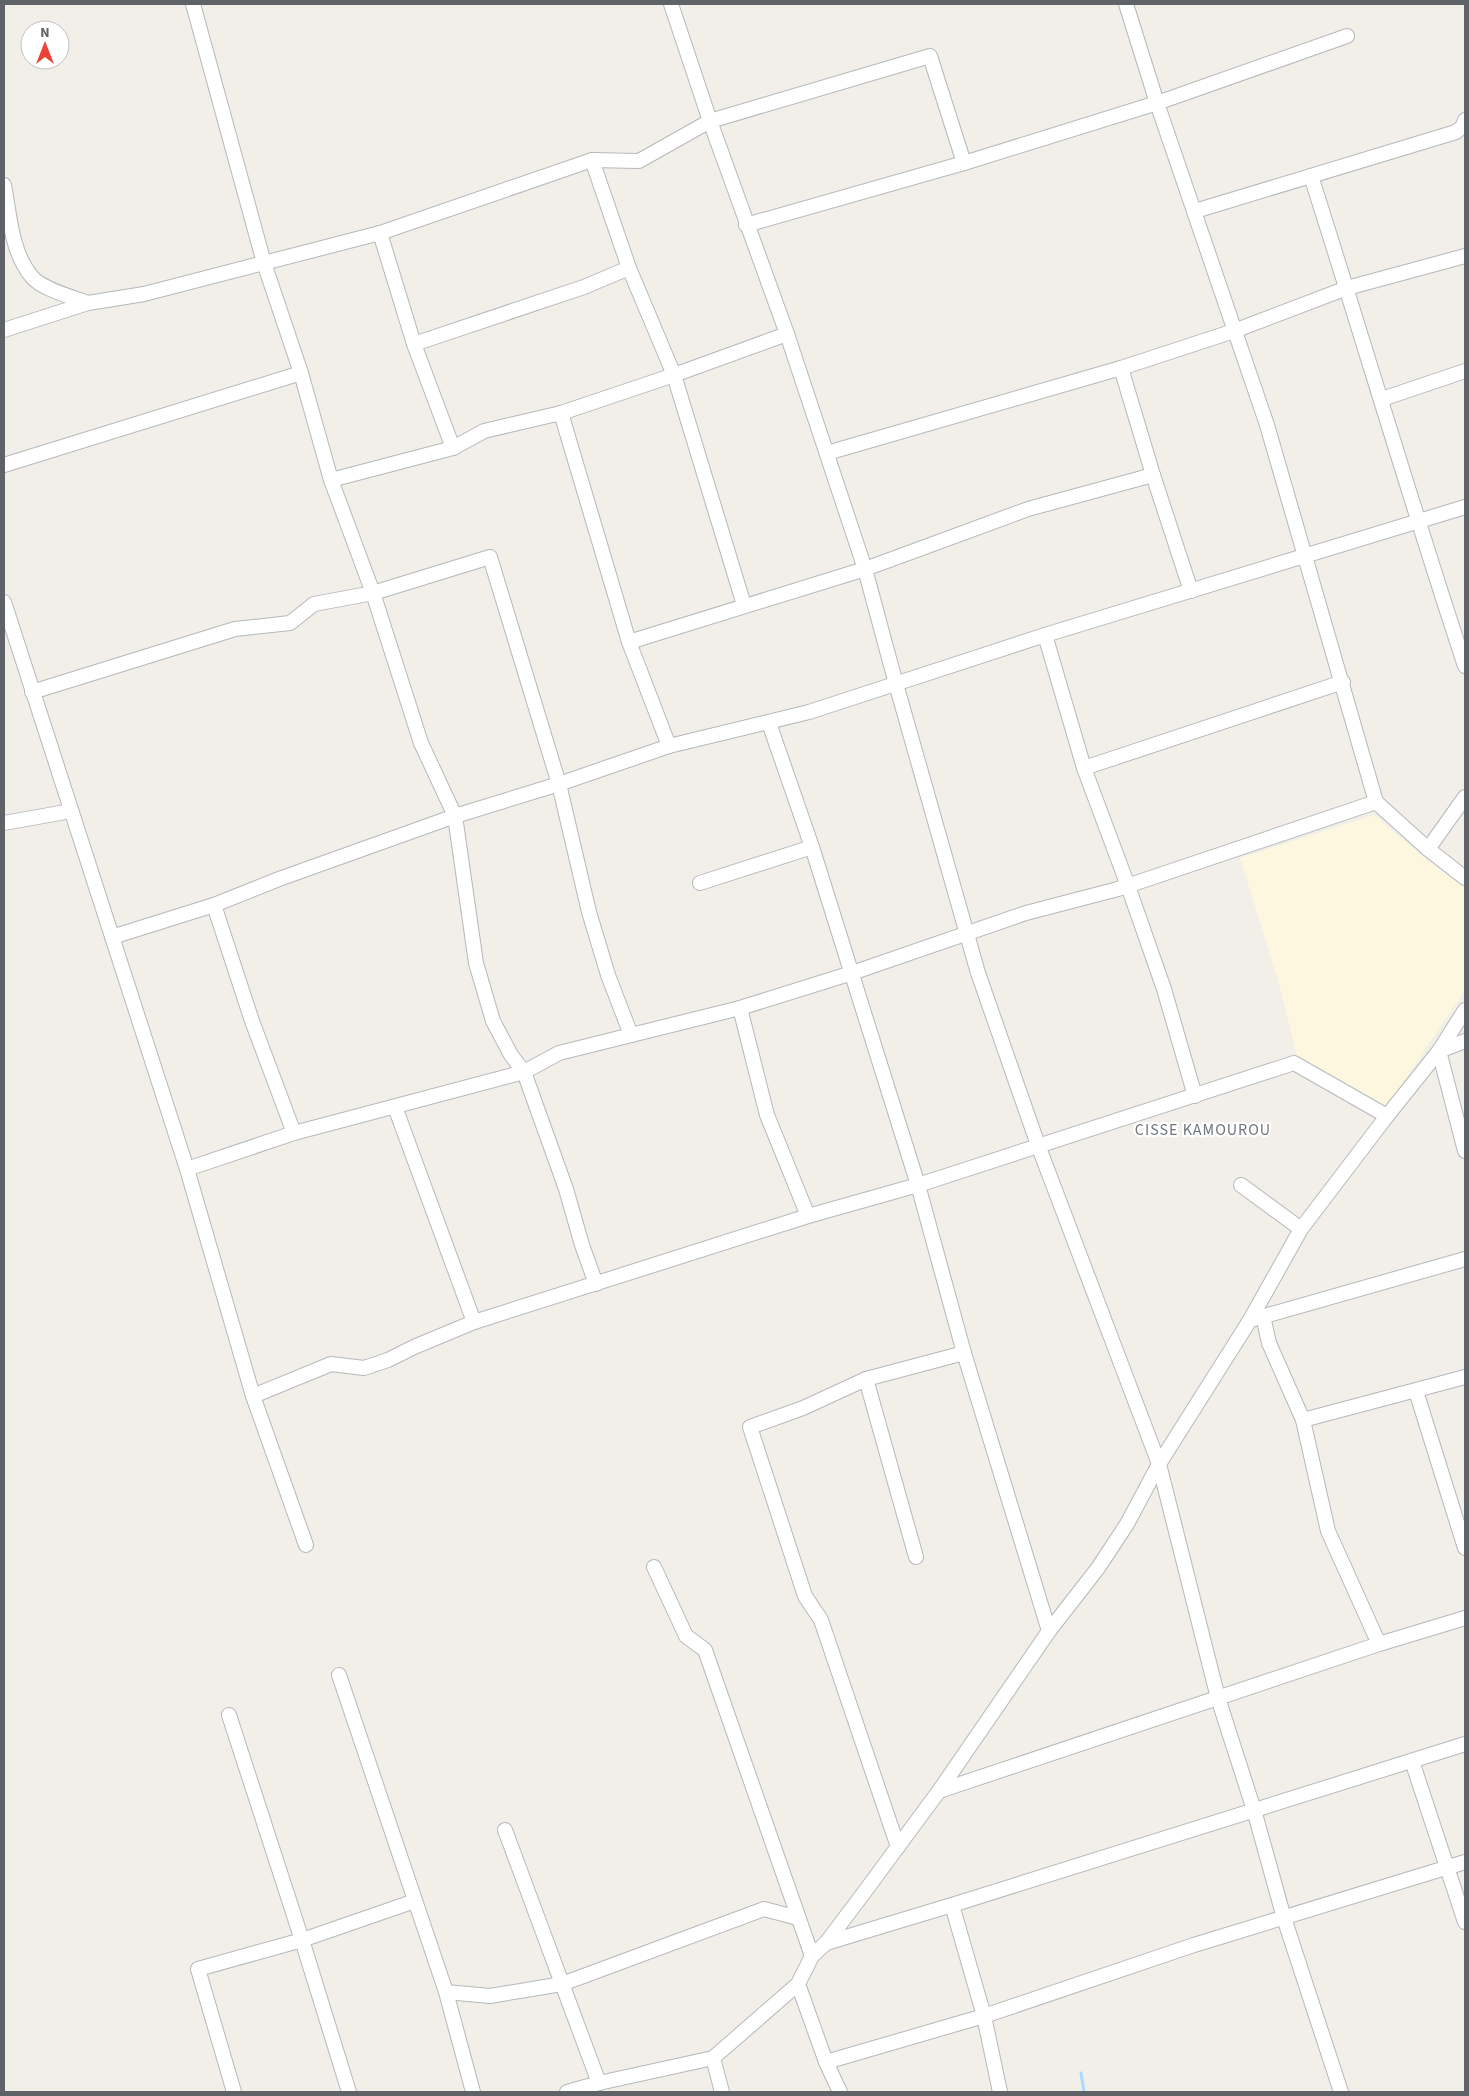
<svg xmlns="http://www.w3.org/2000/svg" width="1469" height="2096" viewBox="0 0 1469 2096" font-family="'Source Sans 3',sans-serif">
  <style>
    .commercial { fill: #fef7e0 }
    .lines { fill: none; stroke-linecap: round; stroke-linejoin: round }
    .stream { stroke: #aadaff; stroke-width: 3 }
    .minor-casing { stroke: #b5b8bc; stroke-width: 16 }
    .minor { stroke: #fff; stroke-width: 14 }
    .labels { text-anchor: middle; stroke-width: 4.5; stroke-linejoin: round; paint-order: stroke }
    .quarter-label { font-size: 16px; letter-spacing: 1px; fill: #70757a; stroke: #fff }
  </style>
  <rect width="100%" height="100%" fill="#f1efe8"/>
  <path class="commercial" d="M1374,815L1428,861L1465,888V990L1386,1108L1352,1093L1297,1056L1278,980L1240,858Z"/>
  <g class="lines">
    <path class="stream" d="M1081,2073L1084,2092"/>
    <defs>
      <g id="minor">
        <path d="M193,4L264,263L301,373L331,480L373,593L421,743L455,816L476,963L493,1021L511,1055L524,1072L566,1189L582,1245L596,1284"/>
        <path d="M671,4L710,121L787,334L865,569L896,684L978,973L1038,1145L1159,1464L1218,1698L1254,1810L1284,1918L1341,2092"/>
        <path d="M1126,4L1157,103L1267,425L1376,802L1428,849L1465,878"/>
        <path d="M592,160L629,268L674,375L744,605"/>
        <path d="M1311,176C1363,339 1411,503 1465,666"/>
        <path d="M4,185C10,216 11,252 32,277C42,289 72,297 88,303"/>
        <path d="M1195,211L1456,132L1463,126L1465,120"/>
        <path d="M746,225L964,163L1157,103L1347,36"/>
        <path d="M380,233L414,344L453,448"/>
        <path d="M4,330L88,303L144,294L380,233L592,160L639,161L710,121L930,56L964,163"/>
        <path d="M414,344L584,287L629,268"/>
        <path d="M1121,368L1153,475L1191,591"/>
        <path d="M1382,399L1465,371"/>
        <path d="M561,413L629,642L669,746"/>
        <path d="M827,453L1121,368L1234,331L1347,288L1465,256"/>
        <path d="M4,465L301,373"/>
        <path d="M331,480L453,448L484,431L561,413L674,375L787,334"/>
        <path d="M4,602L187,1169L253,1396L306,1545"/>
        <path d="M1045,635L1084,768L1128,886L1164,989L1195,1096"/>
        <path d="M629,642L865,569L1028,509L1153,475"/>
        <path d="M32,692L235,629L290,623L314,604L373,593L490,557L559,784L589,912L608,975L631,1035"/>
        <path d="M769,723L812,847L918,1185L964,1353L1049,1631"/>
        <path d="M1084,768L1343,682"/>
        <path d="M4,823L71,811"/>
        <path d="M1428,849L1465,797"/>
        <path d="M700,883L812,847"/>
        <path d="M112,937L214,905"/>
        <path d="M1439,1051L1465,1151"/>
        <path d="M1439,1051L1465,1041"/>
        <path d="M395,1107L474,1322"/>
        <path d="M294,1133L524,1072L559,1053L740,1008"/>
        <path d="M187,1169L294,1133L252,1021L214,905L279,879L455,816L559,784L669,746L809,712L1045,635L1465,507"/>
        <path d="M1241,1185L1301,1229"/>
        <path d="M808,1216L767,1115L740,1008L852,973L1026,913L1118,889L1376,802"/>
        <path d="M1263,1316L1269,1343L1303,1420L1328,1531L1379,1644"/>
        <path d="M1254,1319L1465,1259"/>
        <path d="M866,1379L916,1557"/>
        <path d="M1416,1391L1465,1548"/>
        <path d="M253,1396L331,1364L364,1368L388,1360L414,1347L474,1322L808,1216L918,1185L1294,1063L1387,1116"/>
        <path d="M1303,1420L1465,1377"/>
        <path d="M654,1567L686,1636L705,1650L812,1956"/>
        <path d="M339,1675L446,1992L490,1996L562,1984L764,1909L798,1918"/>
        <path d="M229,1715L302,1940L349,2092"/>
        <path d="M1412,1761L1465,1922"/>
        <path d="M939,1791L1379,1644L1465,1618"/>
        <path d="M505,1830L599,2083"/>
        <path d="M898,1847L821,1620L805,1596L750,1427L803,1408L866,1379L964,1353"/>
        <path d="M952,1905L984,2016L1000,2092"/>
        <path d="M826,1943L952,1905L1465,1744"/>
        <path d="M798,1984L826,2062L840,2092"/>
        <path d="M446,1992L473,2092"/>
        <path d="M713,2058L722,2092"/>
        <path d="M826,2062L984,2016L1194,1945L1465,1862"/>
        <path d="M234,2092L198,1969L302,1940L415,1901"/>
        <path d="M567,2092L599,2083L713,2058L798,1984L812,1956L826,1943L863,1894L939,1791L1049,1631L1098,1568L1127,1524L1159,1464L1250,1320L1301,1229L1387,1116L1439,1051L1465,1010"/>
      </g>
    </defs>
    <use href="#minor" class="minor-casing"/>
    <use href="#minor" class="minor"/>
  </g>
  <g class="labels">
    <g class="quarter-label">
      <text x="1203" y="1135">CISSE KAMOUROU</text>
    </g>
  </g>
  <rect width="1469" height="2096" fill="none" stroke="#5f6368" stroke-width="10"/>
  <g transform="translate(45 45)"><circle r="24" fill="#ffffff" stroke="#bfc1c3"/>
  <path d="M0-4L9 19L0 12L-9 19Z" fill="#ea4335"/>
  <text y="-8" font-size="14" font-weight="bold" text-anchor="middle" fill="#5f6368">N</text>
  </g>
</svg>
